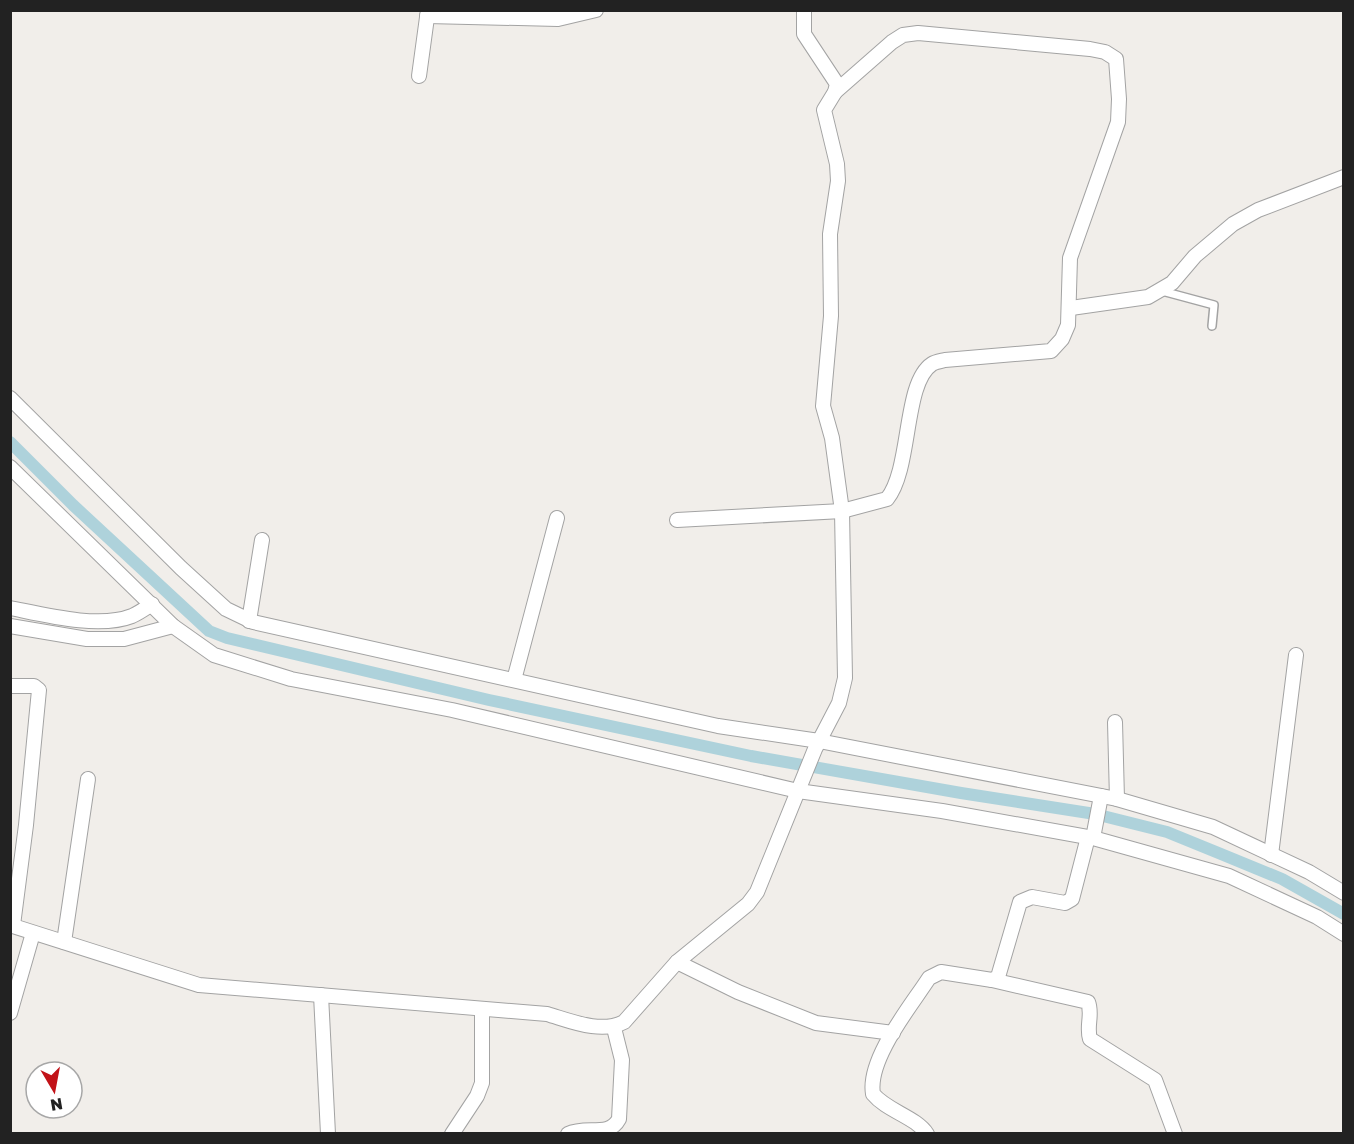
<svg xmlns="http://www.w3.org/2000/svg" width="1354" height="1144" viewBox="0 0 1354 1144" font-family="'Golos Text',sans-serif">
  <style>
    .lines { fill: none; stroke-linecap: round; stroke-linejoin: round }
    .canal { stroke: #aed2db; stroke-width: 12 }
    .lane-casing { stroke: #a3a3a3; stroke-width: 10 }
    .street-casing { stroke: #a3a3a3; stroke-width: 16 }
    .lane { stroke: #fff; stroke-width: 7 }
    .street { stroke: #fff; stroke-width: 14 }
  </style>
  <rect width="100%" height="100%" fill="#f1eeea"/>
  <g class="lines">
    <path class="canal" d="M10,442L73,505L209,631L227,638L489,700L751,756L961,793L1095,814L1167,832L1221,854L1282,879L1344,914"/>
    <defs>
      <path id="lane" d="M1162,291L1214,305L1212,326"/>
      <g id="street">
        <path d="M427,16L558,19L596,10"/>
        <path d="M419,76L428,10"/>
        <path d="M1071,308L1148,297L1172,283L1195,256L1233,224L1258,210L1344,177"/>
        <path d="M10,398L181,568L226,609L253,622L718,726L819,741L1117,799L1213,827L1309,872L1344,893"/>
        <path d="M10,467L173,626L214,655L291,679L452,710L798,791L942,811L1093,838L1229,876L1317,917L1344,934"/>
        <path d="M677,520L842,511L887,499C912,468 903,383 932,364C935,362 941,361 945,360L1051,351L1062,339L1068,325L1070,258L1118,122L1119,99L1116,59L1105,52L1090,49L918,33L903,35L892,42L835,92"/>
        <path d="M10,608C45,615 99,629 132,616C139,613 146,608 152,604"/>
        <path d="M249,621L262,540"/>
        <path d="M10,626L87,639H124L173,626"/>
        <path d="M514,680L557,518"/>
        <path d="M10,686H34L39,690L26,825L13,925"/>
        <path d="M1115,722L1117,799"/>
        <path d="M1093,838L1101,796"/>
        <path d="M1271,855L1296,655"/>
        <path d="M10,925L199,985L547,1014C571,1021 601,1034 624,1022L677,962L748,904L757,892L815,749L839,703L845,678L842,511L832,438L823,406L831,316L830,234L838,181L837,164L824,110L835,92L837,84L804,34V10"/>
        <path d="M64,942L88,779"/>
        <path d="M677,962L738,992L816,1023L893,1033"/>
        <path d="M992,980L1088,1002C1093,1014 1086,1026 1090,1039L1155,1080L1175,1134"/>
        <path d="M321,995L328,1134"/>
        <path d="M10,1013L33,933"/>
        <path d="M452,1134L477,1096L482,1083V1009"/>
        <path d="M568,1134C586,1125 609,1138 619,1119L622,1060L614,1028"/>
        <path d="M927,1134C916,1117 887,1111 873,1094C867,1059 911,1006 929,978L941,972L992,980L998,977L1020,902L1032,897L1065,903L1072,899L1088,837"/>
      </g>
    </defs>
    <use href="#lane" class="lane-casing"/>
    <use href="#street" class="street-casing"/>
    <use href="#lane" class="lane"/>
    <use href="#street" class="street"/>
  </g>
  <rect width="1354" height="1144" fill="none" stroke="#222222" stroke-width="24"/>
  <g transform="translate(54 1090) rotate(170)"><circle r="28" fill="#ffffff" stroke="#a7a7a7" stroke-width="1.5"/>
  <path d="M0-4.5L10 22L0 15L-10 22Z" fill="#c21218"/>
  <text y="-9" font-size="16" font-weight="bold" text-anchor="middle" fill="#222222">N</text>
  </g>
</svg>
